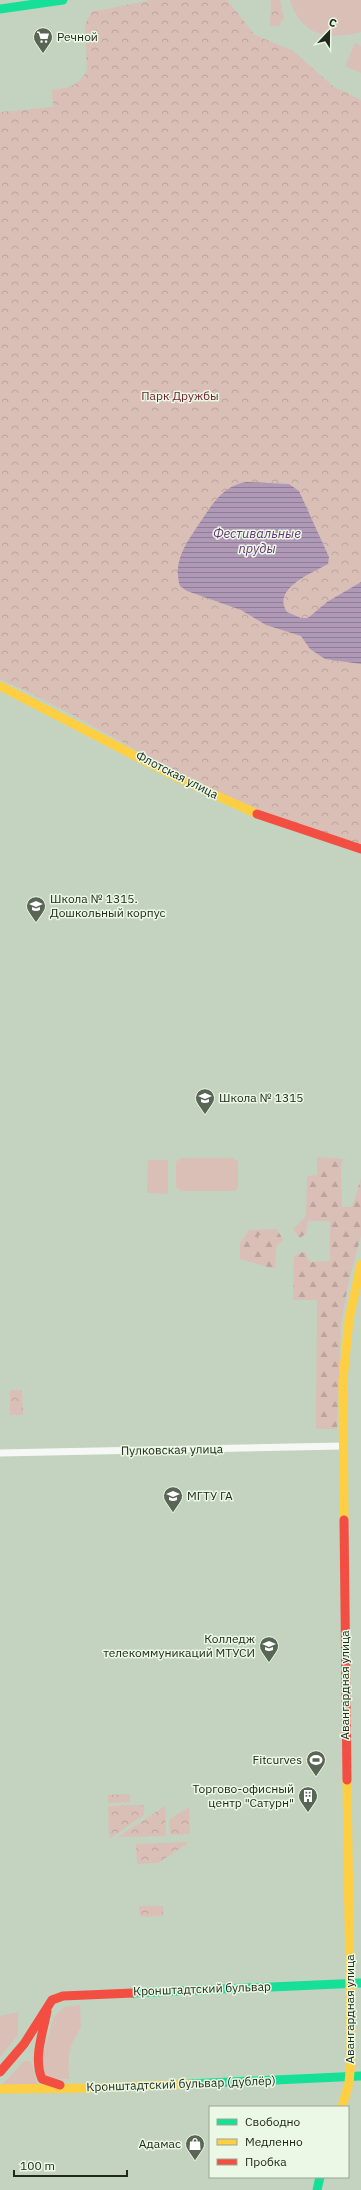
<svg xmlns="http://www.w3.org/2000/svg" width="361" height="2190" viewBox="0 0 361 2190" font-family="'IBM Plex Sans',sans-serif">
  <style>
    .green { fill: #d9bfb6 }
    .forest { fill: url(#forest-firs) }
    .park { fill: url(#park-crowns) }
    .water { fill: url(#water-rules) }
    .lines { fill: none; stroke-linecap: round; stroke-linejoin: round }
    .street { stroke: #f6f8f5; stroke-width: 7 }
    .fast { stroke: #16e098; stroke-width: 9 }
    .slow { stroke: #ffcf43; stroke-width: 9 }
    .jam { stroke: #f24e42; stroke-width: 9 }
    .labels { text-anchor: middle; stroke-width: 3; stroke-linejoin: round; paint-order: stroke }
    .poi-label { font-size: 12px; fill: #202a1c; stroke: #eaf8e5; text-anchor: start }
    .park-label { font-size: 12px; fill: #701b27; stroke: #eaf8e5 }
    .street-label { font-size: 12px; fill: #202a1c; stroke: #eaf8e5 }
    .water-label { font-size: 13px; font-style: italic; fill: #693778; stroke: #eaf8e5 }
  </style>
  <defs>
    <pattern id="forest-firs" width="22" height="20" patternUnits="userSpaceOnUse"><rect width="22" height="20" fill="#d9bfb6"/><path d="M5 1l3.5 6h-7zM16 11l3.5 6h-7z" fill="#baa49c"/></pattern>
    <pattern id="park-crowns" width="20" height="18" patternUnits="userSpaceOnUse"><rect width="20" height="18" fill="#d9bfb6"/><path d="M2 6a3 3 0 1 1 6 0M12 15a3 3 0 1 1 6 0" fill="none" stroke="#baa49c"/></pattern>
    <pattern id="water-rules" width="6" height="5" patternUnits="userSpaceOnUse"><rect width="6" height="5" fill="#b099b7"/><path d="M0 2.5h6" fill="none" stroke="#8f7d94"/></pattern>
  </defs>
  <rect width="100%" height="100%" fill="#c4d3bf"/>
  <g class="green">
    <path d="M290,0H361V32C328,40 302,37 290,0Z"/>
    <path d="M355,43L361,46V73L345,66Z"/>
    <path d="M180,1158H233L238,1162V1187L235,1191H181L176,1187V1162Z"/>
    <path d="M148,1160H168V1194L147,1193Z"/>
    <path d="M80,2005L81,2027C68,2048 68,2054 69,2079H51L44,2074L42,2056L54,2017L65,2007Z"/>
    <path d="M18,2012V2035L0,2057V2016Z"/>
    <path d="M24,2061H30L32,2064L37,2084L2,2085Z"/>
  </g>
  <g class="forest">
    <path d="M317,1157L343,1159L341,1168L342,1207H352L361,1178V1236L348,1285L341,1324L337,1429H316L317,1300H293L294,1256L305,1251L309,1262L330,1261V1221H308L306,1234L299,1238L293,1229L306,1216L307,1176L317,1175Z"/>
    <path d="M277,1229L283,1240L276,1247L275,1269L240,1259V1243L249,1230Z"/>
  </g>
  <g class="park">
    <path d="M151,0H227L255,35L293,51L334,87L361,100V845C322,831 282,819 243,803C159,768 83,716 0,679V112L53,107L52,90C67,88 81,86 87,69L85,25L91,12Z"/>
    <path d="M271,0H280L284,19L281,21L280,26H270Z"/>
    <path d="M264,1231L269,1237L255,1248L251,1243Z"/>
    <path d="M10,1390H22L23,1415H10Z"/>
    <path d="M130,1794V1802L108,1803V1795Z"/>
    <path d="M144,1805V1815L109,1839L108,1806Z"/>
    <path d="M165,1806L166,1836L118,1837Z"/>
    <path d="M189,1807L190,1834L170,1835L169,1820Z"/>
    <path d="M187,1842V1844L158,1863L137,1864L136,1844Z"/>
    <path d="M139,1906H163V1916L140,1917Z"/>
  </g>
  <path class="water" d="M247,482L289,484L299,491L329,557L328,564C312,573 271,589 287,612L301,618H308L327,602L361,582V664L325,659L310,649L301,636L266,625L241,610L187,591L180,586C172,560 188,541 201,521C213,503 224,485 247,482Z"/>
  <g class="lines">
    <path class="street" d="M0,1453L343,1446"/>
    <g class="fast">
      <path d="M0,9L63,0"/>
      <path d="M133,1993L361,1983"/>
      <path d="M188,2084L361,2076"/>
      <path d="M317,2190L320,2177"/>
    </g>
    <g class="slow">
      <path d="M0,686L178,778L257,814"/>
      <path d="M344,1520L343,1380L349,1320L361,1264"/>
      <path d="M0,2089L90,2088L188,2084"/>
      <path d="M342,2107L349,2083L351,2060L347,1780"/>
    </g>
    <g class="jam">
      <path d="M257,814L361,849"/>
      <path d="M344,1520L347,1780"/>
      <path d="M47,2011C43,2033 33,2058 42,2079L60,2085"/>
      <path d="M0,2072L24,2044L52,2000L63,1996L133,1993"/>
    </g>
  </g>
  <defs>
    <symbol id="supermarket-pin" viewBox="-11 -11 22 30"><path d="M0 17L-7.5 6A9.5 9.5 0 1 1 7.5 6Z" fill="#596555" stroke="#eaf8e5"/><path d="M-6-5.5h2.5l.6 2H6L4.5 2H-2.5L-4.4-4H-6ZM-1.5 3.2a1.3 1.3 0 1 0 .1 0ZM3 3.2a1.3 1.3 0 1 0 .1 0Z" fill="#fff"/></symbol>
    <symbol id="school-pin" viewBox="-11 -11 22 30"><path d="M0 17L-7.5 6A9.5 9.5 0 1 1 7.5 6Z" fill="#596555" stroke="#eaf8e5"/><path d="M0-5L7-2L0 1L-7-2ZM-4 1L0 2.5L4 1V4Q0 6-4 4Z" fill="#fff"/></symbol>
    <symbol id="university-pin" viewBox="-11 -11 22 30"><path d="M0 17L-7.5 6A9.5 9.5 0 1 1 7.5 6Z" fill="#596555" stroke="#eaf8e5"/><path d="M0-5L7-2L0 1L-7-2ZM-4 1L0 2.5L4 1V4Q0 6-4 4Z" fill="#fff"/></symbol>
    <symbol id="stadium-pin" viewBox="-11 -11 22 30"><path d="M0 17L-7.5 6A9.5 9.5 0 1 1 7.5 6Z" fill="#596555" stroke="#eaf8e5"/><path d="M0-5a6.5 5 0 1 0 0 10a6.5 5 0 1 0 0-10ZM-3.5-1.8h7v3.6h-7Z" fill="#fff"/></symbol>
    <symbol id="building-pin" viewBox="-11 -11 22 30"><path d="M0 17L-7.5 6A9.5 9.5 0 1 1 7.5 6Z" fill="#596555" stroke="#eaf8e5"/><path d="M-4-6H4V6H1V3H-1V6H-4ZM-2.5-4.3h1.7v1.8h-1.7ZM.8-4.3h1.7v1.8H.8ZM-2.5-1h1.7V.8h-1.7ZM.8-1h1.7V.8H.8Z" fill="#fff"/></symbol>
    <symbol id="shop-pin" viewBox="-11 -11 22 30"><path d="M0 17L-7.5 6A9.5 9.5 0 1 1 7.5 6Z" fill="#596555" stroke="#eaf8e5"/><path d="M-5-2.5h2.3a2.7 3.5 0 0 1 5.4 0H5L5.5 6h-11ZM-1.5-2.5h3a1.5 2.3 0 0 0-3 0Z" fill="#fff"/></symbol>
  </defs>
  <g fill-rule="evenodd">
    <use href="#supermarket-pin" x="32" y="26" width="22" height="30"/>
    <use href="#school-pin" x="25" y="895" width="22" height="30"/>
    <use href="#school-pin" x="194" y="1087" width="22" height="30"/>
    <use href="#university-pin" x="162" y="1485" width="22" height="30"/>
    <use href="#university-pin" x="258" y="1635" width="22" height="30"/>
    <use href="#stadium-pin" x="305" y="1749" width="22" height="30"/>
    <use href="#building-pin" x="297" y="1785" width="22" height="30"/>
    <use href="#shop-pin" x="184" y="2133" width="22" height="30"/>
  </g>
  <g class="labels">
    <g class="poi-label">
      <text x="57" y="41">Речной</text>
      <text x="50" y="903">Школа № 1315.<tspan x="50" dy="14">Дошкольный корпус</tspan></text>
      <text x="219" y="1102">Школа № 1315</text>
      <text x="187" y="1500">МГТУ ГА</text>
      <text x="255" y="1643" text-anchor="end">Колледж<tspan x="255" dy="14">телекоммуникаций МТУСИ</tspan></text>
      <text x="302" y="1764" text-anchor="end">Fitcurves</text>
      <text x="294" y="1793" text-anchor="end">Торгово-офисный<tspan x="294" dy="14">центр "Сатурн"</tspan></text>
      <text x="181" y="2148" text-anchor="end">Адамас</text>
    </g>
    <g class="park-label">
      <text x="180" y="400">Парк Дружбы</text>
    </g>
    <g class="street-label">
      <text transform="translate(177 775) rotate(27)" y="4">Флотская улица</text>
      <text transform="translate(172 1450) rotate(-1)" y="4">Пулковская улица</text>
      <text transform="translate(345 1685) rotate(-90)" y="4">Авангардная улица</text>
      <text transform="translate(202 1989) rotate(-2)" y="4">Кронштадтский бульвар</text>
      <text transform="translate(350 2009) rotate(-90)" y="4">Авангардная улица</text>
      <text transform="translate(181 2084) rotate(-2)" y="4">Кронштадтский бульвар (дублёр)</text>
    </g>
    <g class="water-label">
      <text x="257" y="538">Фестивальные<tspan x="257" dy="15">пруды</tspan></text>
    </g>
  </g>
  <rect x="209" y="2106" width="140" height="72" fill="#eaf8e5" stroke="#99a695"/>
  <rect x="217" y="2119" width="20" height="6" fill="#16e098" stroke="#99a695"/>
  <text x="245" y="2126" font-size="12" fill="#202a1c">Свободно</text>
  <rect x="217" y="2139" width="20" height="6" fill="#ffcf43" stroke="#99a695"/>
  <text x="245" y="2146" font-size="12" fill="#202a1c">Медленно</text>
  <rect x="217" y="2159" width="20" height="6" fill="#f24e42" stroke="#99a695"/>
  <text x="245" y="2166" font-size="12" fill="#202a1c">Пробка</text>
  <g transform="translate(329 32) rotate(22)" stroke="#eaf8e5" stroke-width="3" paint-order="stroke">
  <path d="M0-3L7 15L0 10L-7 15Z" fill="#202a1c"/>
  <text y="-6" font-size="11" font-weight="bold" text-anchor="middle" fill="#202a1c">С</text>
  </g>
  <path d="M14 2170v6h113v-6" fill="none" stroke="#202a1c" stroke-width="2"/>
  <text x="20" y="2170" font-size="12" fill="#202a1c" stroke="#eaf8e5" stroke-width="3" paint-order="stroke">100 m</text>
</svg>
